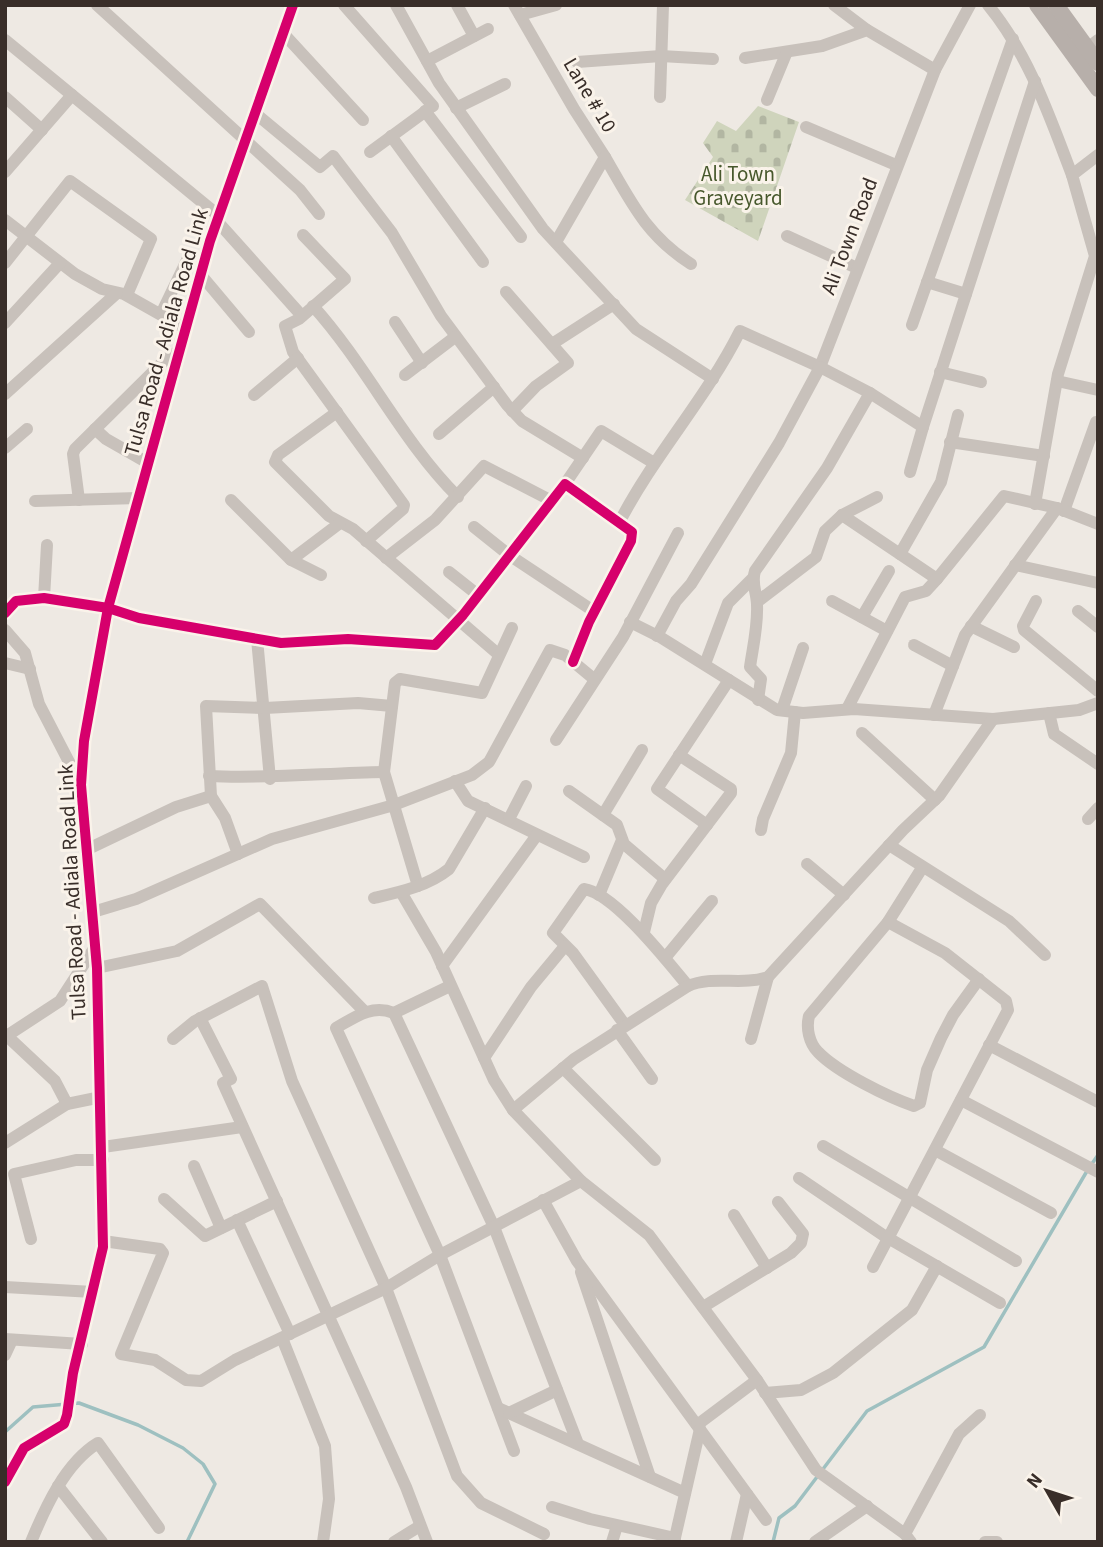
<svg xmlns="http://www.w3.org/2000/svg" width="1103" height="1547" viewBox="0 0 1103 1547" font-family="'Source Sans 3',sans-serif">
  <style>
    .cemetery { fill: url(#cemetery-stones) }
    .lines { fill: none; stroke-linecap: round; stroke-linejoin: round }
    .stream { stroke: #9ec0c0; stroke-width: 3.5 }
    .minor { stroke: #c8c1bb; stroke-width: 12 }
    .major { stroke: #b7afaa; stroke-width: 16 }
    .cycleway-casing { stroke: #faf3ea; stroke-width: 15 }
    .cycleway { stroke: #d6006c; stroke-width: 10 }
    .labels { text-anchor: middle; stroke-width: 6; stroke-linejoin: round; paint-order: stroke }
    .street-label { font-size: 21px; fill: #392e29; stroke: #faf3ea }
    .park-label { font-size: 21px; fill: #47582c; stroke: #faf3ea }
  </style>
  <defs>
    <pattern id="cemetery-stones" width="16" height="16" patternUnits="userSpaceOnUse" patternTransform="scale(1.75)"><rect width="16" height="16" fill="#cfd4bc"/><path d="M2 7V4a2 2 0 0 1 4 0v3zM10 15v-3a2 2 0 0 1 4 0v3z" fill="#b2b6a2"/></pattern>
  </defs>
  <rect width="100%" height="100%" fill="#eee9e3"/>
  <path class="cemetery" d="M758,106L799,122L758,241L685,200L713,157L703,143L717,121L736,131Z"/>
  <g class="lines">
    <g class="stream">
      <path d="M1091,1165L1098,1155"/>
      <path d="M5,1432L33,1407L79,1403L138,1425L183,1448L203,1464L215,1484L187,1542"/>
      <path d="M773,1542L779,1518L795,1506L867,1411L984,1347L1087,1171"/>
    </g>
    <g class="minor">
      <path d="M97,5L300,190L319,214"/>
      <path d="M344,5L433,106"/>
      <path d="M396,5L439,83L543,229L636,329L713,379"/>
      <path d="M457,5L474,36"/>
      <path d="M514,5L574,109L605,157L556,242"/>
      <path d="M834,5L867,30"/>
      <path d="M988,5C1029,55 1049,115 1072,175"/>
      <path d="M520,15L556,5"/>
      <path d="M283,33L363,120"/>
      <path d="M5,40L219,216"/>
      <path d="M1080,54L1098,40"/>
      <path d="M745,58L822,46L867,30L935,70"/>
      <path d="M427,61L488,29"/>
      <path d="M577,62L661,56L713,59"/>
      <path d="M5,97L42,130"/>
      <path d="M660,97L663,5"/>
      <path d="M767,100L786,54"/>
      <path d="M456,108L505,84"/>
      <path d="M425,111L521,237"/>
      <path d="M255,113L320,167L333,156L392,233L441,316L507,405L522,421L583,458"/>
      <path d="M806,127L896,165"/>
      <path d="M391,136L483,262"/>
      <path d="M370,152L430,108"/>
      <path d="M605,157C631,202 646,235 691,264"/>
      <path d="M5,172L72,95"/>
      <path d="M5,220L75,274L102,289L124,294L186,329"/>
      <path d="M217,221L302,316"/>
      <path d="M303,235L345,279L299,319L285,326L293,352L404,505L403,509L366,541"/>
      <path d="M787,236L857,268"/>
      <path d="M5,263L70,181L151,239L127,295"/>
      <path d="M201,275L249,332"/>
      <path d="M927,282L966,294"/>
      <path d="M506,292L568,363L536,386L512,411"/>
      <path d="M313,306C367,366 401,440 458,497"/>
      <path d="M161,314L189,256"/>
      <path d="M395,322L422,363"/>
      <path d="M5,323L60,263"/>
      <path d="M912,325L1013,39"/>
      <path d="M552,344L614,304"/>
      <path d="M940,372L981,382"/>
      <path d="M405,375L455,337"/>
      <path d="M1057,381L1098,390"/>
      <path d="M5,394L117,293"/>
      <path d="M254,395L298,358"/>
      <path d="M337,412L278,455L275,462L329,516L353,529L498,654"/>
      <path d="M95,429L106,439L148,463"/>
      <path d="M439,434L494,387"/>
      <path d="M950,442L1044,456"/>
      <path d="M5,448L27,429"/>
      <path d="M910,472L923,427"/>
      <path d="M565,484L601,431L654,463"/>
      <path d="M79,500L73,454L75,449L167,358L179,351"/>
      <path d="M231,500L291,560L321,575"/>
      <path d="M35,501L138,498"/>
      <path d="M1035,504L1058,374L1095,256L1072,175L1098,155"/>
      <path d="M1064,511L1096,422"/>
      <path d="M842,515L937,579L1004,496L1057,508L1098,524"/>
      <path d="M619,523C654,455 706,399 740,331L820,367L935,70L970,5"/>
      <path d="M474,527L509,555L595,612"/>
      <path d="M900,554L941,482L958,415"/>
      <path d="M386,558L435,520L484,466L552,501"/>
      <path d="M291,560L340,523"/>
      <path d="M1015,565L1098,583"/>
      <path d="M449,572L478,595"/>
      <path d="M44,598L47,545"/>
      <path d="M832,601L887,631"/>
      <path d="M1036,601L1023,626L1024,630L1098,691"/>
      <path d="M757,602L816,557L825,531L842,515L877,497"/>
      <path d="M1078,611L1098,627"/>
      <path d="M5,613L16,601L44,598L108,608L139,618L281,643L348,639L435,645L463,615L565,484L632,532L631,541L589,622L573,662"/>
      <path d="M862,617L889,571"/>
      <path d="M630,622L660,637L777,710L803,713L854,709L993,719L1079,710L1098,703"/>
      <path d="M971,626L1014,647"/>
      <path d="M5,630L25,653L39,704L81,785"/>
      <path d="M657,636L676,601L691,584L779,443L820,367L870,393L923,427L1035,81"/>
      <path d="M257,639L270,779"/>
      <path d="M914,645L953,666"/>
      <path d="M5,663L30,669"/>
      <path d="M705,664L728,603L752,579"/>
      <path d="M758,700L761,679L750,667C753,646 758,626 757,605C757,593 751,583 755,571L827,468L870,393"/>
      <path d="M847,709L905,597L926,591L937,579"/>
      <path d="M782,710L803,648"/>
      <path d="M1049,713L1054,734L1098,764"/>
      <path d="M934,715L965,635L1057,508"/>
      <path d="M862,733L935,800"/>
      <path d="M556,740L623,637L678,533"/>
      <path d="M209,776C268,779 325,773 384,772"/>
      <path d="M455,781L468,801L584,857"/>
      <path d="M569,791L617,825L624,844L665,879"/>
      <path d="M603,815L642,750"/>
      <path d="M509,819L526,786"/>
      <path d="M1088,819L1098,808"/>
      <path d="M707,825L657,789L729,680"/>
      <path d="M761,830L763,819L791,753L795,712"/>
      <path d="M889,845L1009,921L1045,955"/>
      <path d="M88,849L176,807L211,796"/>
      <path d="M238,854L225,818L211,796L206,706L265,708L358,703L392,706"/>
      <path d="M807,864L844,895"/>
      <path d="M922,868L888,922L809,1016C806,1028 809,1043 818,1052C837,1072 888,1097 914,1106L920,1103L927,1070L941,1038L953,1015L979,979"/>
      <path d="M418,886L384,772L395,683L400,679L482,693L512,628"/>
      <path d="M401,892L436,952L494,1080L513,1110L581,1181L649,1235L757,1380L816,1470L905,1534L911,1542"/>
      <path d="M599,895L622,840"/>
      <path d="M374,898C400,892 428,886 449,869L485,808"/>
      <path d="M93,912L136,899L272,839L394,805L472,775L489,762L550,650L565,655L594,679"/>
      <path d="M644,932L651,903L662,884L731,793V789L679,755"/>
      <path d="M665,958L712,901"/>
      <path d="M442,966L537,835"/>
      <path d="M97,968L177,951L260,904L365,1012"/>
      <path d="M450,986L394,1013C372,1004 355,1017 336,1028L440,1255L514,1451"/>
      <path d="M394,1013L494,1227L578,1444"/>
      <path d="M200,1018L231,1079L223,1083L406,1487L427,1542"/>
      <path d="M625,1025L573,953L553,933L584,889C614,893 667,961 688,986"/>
      <path d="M617,1030L652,1079"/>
      <path d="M7,1036L55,1081L67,1104"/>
      <path d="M5,1037L60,1001L95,947"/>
      <path d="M173,1039L195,1021L262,986L292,1081L386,1288L457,1476L481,1503L544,1534"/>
      <path d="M751,1039L768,977"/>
      <path d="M989,1045L1098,1102"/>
      <path d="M484,1058L531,987L565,946"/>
      <path d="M563,1068L655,1160"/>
      <path d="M961,1100L1098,1172"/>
      <path d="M513,1110L574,1059L688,986C713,975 742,986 768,977L903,830L939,796L993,719"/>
      <path d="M5,1143L67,1104L101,1097"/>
      <path d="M823,1146L1016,1261"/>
      <path d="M103,1147L242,1127"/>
      <path d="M935,1150L1051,1213"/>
      <path d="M194,1166L221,1228"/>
      <path d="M799,1178L883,1235L1000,1303"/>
      <path d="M164,1199L205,1236L277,1201"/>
      <path d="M543,1200L577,1261L766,1520"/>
      <path d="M734,1215L767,1268"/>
      <path d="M237,1220L290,1334"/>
      <path d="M31,1239L14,1174L76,1160H103"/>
      <path d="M103,1241L160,1249L163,1253L121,1354L155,1360L186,1380L201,1381L235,1360L386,1288L440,1255L581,1181"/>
      <path d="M873,1267L1008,1010L1006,1001L945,953L888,922"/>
      <path d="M581,1272L650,1477"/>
      <path d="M5,1287L93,1292"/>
      <path d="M703,1307L791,1253L801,1243L803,1234L778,1202"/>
      <path d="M282,1338L325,1446L329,1499L323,1542"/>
      <path d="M5,1339L82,1344"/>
      <path d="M5,1355L12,1340"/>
      <path d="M765,1393L801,1390L833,1373L912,1310L937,1266"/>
      <path d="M498,1408L685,1493"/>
      <path d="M509,1413L557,1390"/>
      <path d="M697,1425L757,1380"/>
      <path d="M5,1482L24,1448L64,1424L67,1415L73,1373L103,1247L97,968L81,785L84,741L108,608L210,241L293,5"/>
      <path d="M58,1486L102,1542"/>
      <path d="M552,1507L590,1519L675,1538"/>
      <path d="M905,1534L959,1434L980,1415"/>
      <path d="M31,1542C45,1508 65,1463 98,1443L159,1528"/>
      <path d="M394,1542L420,1526"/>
      <path d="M612,1542L617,1526"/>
      <path d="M674,1542L700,1429"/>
      <path d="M736,1542L747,1494"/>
      <path d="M815,1542L867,1506"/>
      <path d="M985,1542H997"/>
    </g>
    <g class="major">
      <path d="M1037,5L1098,89"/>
      <path d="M1056,5L1098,63"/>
    </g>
    <defs>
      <g id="cycleway">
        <path d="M5,613L16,601L44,598L108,608L139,618L281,643L348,639L435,645L463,615L565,484L632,532L631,541L589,622L573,662"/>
        <path d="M5,1482L24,1448L64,1424L67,1415L73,1373L103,1247L97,968L81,785L84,741L108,608L210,241L293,5"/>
      </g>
    </defs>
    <use href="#cycleway" class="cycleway-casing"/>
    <use href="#cycleway" class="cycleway"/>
  </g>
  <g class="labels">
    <g class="street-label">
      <text transform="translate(590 95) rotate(59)" y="7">Lane # 10</text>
      <text transform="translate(849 236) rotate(-69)" y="7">Ali Town Road</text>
      <text transform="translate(166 332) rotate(-74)" y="7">Tulsa Road - Adiala Road Link</text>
      <text transform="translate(72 892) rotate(-93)" y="7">Tulsa Road - Adiala Road Link</text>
    </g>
    <g class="park-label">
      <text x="738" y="181">Ali Town<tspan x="738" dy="24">Graveyard</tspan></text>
    </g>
  </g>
  <rect width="1103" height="1547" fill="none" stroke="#392e29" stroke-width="14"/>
  <g transform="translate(1047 1491) rotate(309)" stroke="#faf3ea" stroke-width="5" paint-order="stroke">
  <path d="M0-5L12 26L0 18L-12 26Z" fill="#392e29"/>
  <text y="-10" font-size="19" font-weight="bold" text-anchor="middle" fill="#392e29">N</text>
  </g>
</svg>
